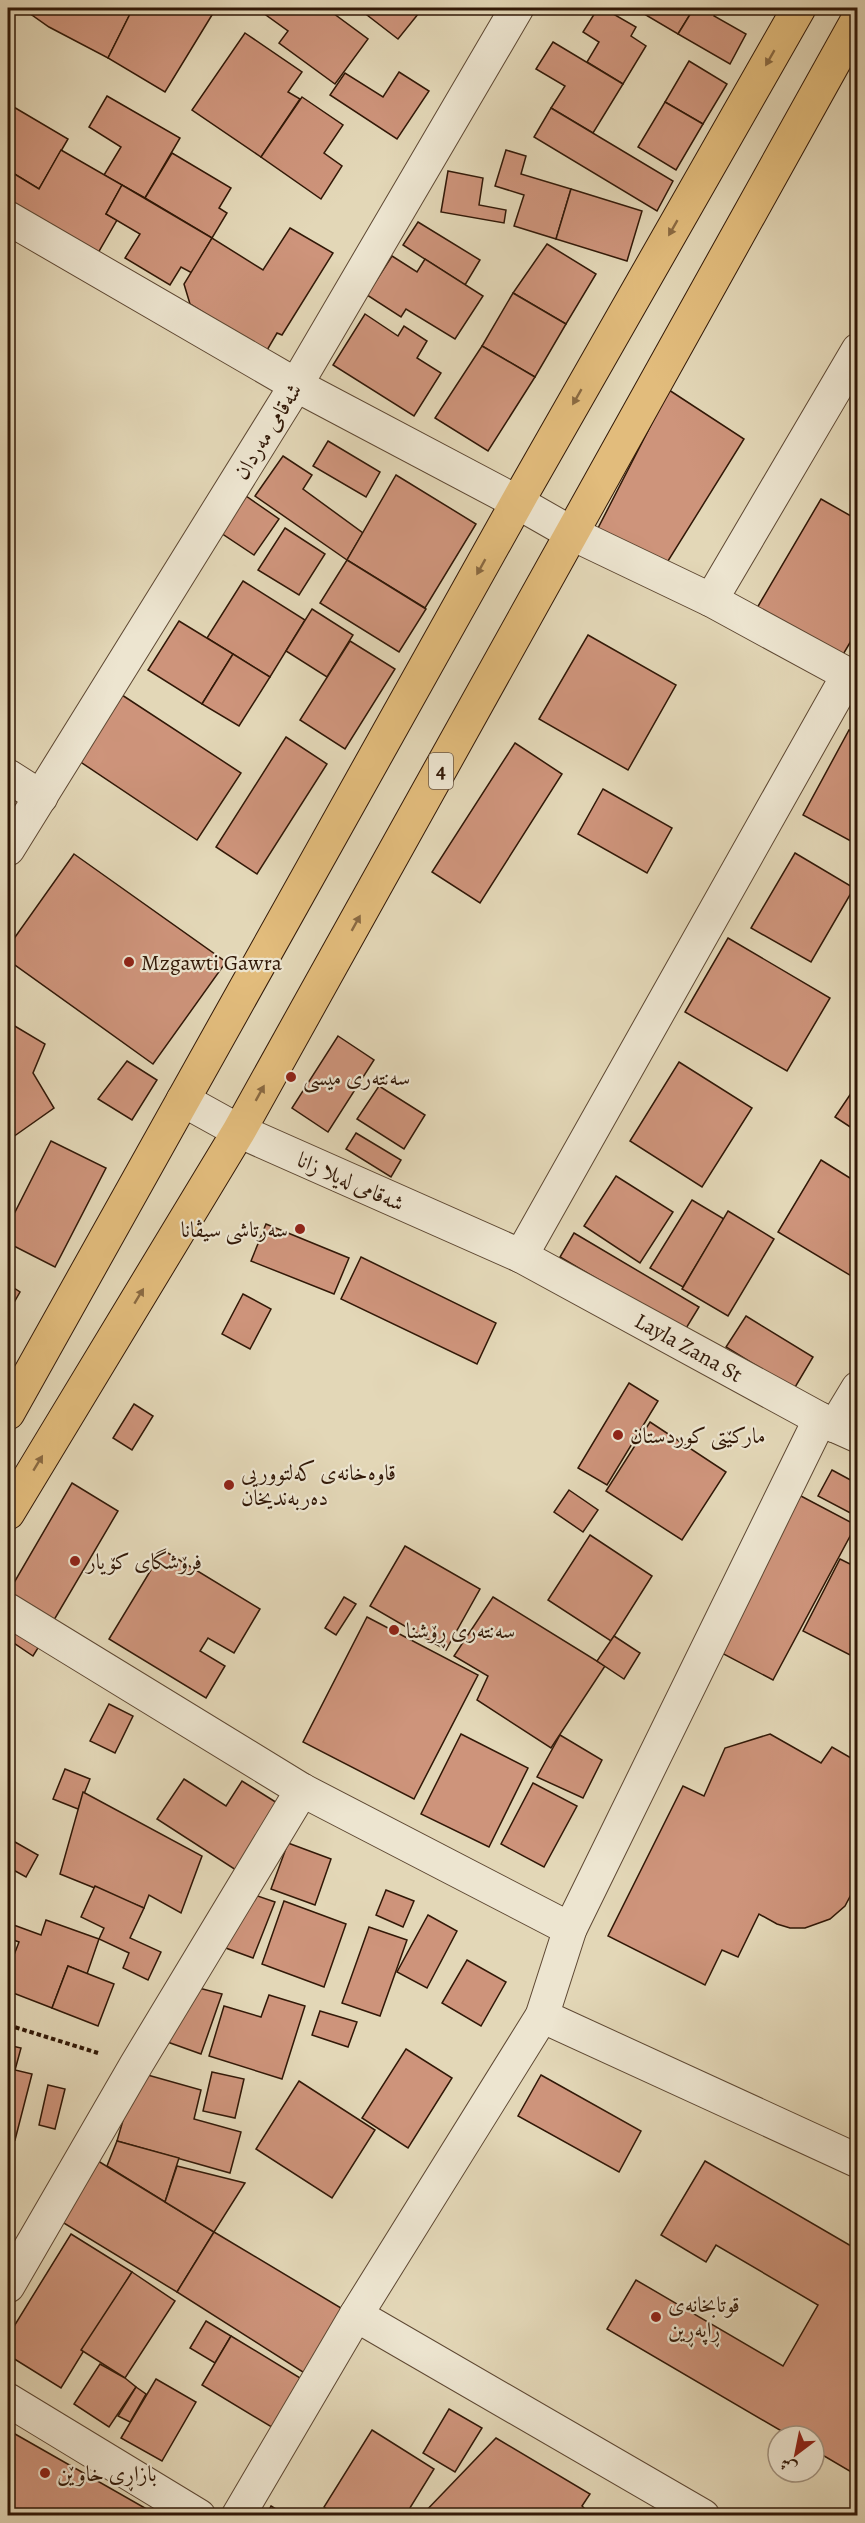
<svg xmlns="http://www.w3.org/2000/svg" width="865" height="2523" viewBox="0 0 865 2523" font-family="Alegreya,Amiri,serif">
  <style>
    .building { fill: #ce947b; stroke: #311807; stroke-width: 1.5 }
    .lines { fill: none; stroke-linecap: round; stroke-linejoin: round }
    .minor-casing { stroke: #5e4833; stroke-width: 35 }
    .highway-casing { stroke: #311807; stroke-width: 35 }
    .path { stroke: #311807; stroke-width: 4; stroke-dasharray: 4.5 3; stroke-linecap: butt }
    .minor { stroke: #ede5d0; stroke-width: 33 }
    .highway { stroke: #e2bc7c; stroke-width: 33 }
    .oneway { fill: #8a6a42 }
    .poi-dot { fill: #8f2418; stroke: #ede5d0; stroke-width: 2 }
    .labels { text-anchor: middle; stroke-width: 4.5; stroke-linejoin: round; paint-order: stroke }
    .shield { fill: #ede5d0; stroke: #695643; stroke-width: 1.5 }
    .shield-label { font-size: 21px; font-weight: bold; fill: #311807 }
    .street-label { font-size: 22px; fill: #311807; stroke: #ede5d0 }
    .poi-label { font-size: 22px; fill: #311807; stroke: #ede5d0; text-anchor: start }
  </style>
  <rect width="100%" height="100%" fill="#e3d7b7"/>
  <filter id="stains"><feTurbulence type="fractalNoise" baseFrequency=".00333" numOctaves="4"/><feColorMatrix values="0 0 0 0 .2 0 0 0 0 .09 0 0 0 0 .02 0 0 0 .5 -.17"/></filter>
  <radialGradient id="worn" r=".72"><stop offset=".6" stop-color="#630" stop-opacity="0"/><stop offset="1" stop-color="#630" stop-opacity=".3"/></radialGradient>
  <g class="building">
    <path d="M22,8H133L108,58L49,27Z"/>
    <path d="M133,8H210L215,10L165,92L108,58Z"/>
    <path d="M260,8H326L368,39L335,84L279,43L288,31L259,10Z"/>
    <path d="M358,8H423L398,39Z"/>
    <path d="M598,8H603L636,27L631,36L646,46L623,84L587,62L599,42L583,32Z"/>
    <path d="M634,8H694L678,34Z"/>
    <path d="M694,8H713L717,10L714,16L746,34L730,64L678,34Z"/>
    <path d="M245,33L302,72L288,92L300,99L261,157L192,110Z"/>
    <path d="M553,42L623,84L593,133L551,108L565,86L536,69Z"/>
    <path d="M689,61L727,84L703,124L665,102Z"/>
    <path d="M399,72L429,91L397,139L330,95L345,73L383,97Z"/>
    <path d="M107,96L180,138L145,198L104,175L121,147L89,127Z"/>
    <path d="M302,97L343,125L324,153L342,166L321,199L261,157Z"/>
    <path d="M665,102L703,124L676,170L638,147Z"/>
    <path d="M12,106L68,139L39,189L8,170V113Z"/>
    <path d="M551,108L673,181L657,211L534,137Z"/>
    <path d="M61,150L122,185L106,214L117,220L94,260L8,210V170L39,189Z"/>
    <path d="M506,150L526,156L521,174L571,189L556,239L514,226L524,195L495,186Z"/>
    <path d="M172,153L231,188L219,208L227,213L212,238L145,198Z"/>
    <path d="M448,171L483,178L479,205L506,210L504,223L441,212Z"/>
    <path d="M122,185L212,238L192,273L181,267L170,285L125,258L140,234L106,214Z"/>
    <path d="M571,189L642,211L627,261L556,239Z"/>
    <path d="M418,222L480,260L465,285L403,245Z"/>
    <path d="M290,228L333,253L282,335L277,333L266,352L190,304L184,284L212,238L263,270Z"/>
    <path d="M547,244L596,274L566,324L513,293Z"/>
    <path d="M392,256L417,272L425,259L483,296L455,339L406,309L401,317L367,295Z"/>
    <path d="M513,293L566,324L535,377L482,346Z"/>
    <path d="M365,314L398,336L404,326L427,341L417,358L441,373L414,416L333,365Z"/>
    <path d="M482,346L535,377L488,451L435,418Z"/>
    <path d="M669,390L744,439L663,569L596,532Z"/>
    <path d="M328,441L380,472L366,497L313,466Z"/>
    <path d="M283,456L312,475L303,489L363,533L347,560L255,496Z"/>
    <path d="M396,475L476,524L425,608L347,560Z"/>
    <path d="M246,496L279,519L254,555L221,533Z"/>
    <path d="M821,499L858,520V629L841,658L757,608Z"/>
    <path d="M285,528L325,554L299,595L258,570Z"/>
    <path d="M347,560L426,609L399,652L320,603Z"/>
    <path d="M243,581L305,620L270,677L207,638Z"/>
    <path d="M312,609L353,635L327,677L286,651Z"/>
    <path d="M179,621L233,654L202,704L148,670Z"/>
    <path d="M588,635L676,685L628,770L539,719Z"/>
    <path d="M350,641L395,669L345,749L300,720Z"/>
    <path d="M233,654L270,677L239,726L202,704Z"/>
    <path d="M122,695L241,773L197,840L79,761Z"/>
    <path d="M849,730L858,735V845L803,815Z"/>
    <path d="M286,737L327,764L257,874L216,847Z"/>
    <path d="M515,743L562,774L480,903L432,872Z"/>
    <path d="M603,789L672,828L647,873L578,834Z"/>
    <path d="M795,853L854,888L811,962L751,928Z"/>
    <path d="M74,854L226,962L153,1064L8,960V947Z"/>
    <path d="M728,938L830,998L787,1071L685,1012Z"/>
    <path d="M8,1022L45,1044L33,1073L54,1108L13,1137L8,1127Z"/>
    <path d="M338,1036L374,1060L328,1132L292,1108Z"/>
    <path d="M127,1061L157,1080L132,1120L98,1099Z"/>
    <path d="M679,1062L752,1108L702,1187L630,1141Z"/>
    <path d="M858,1083V1132L835,1117Z"/>
    <path d="M379,1086L425,1115L404,1149L357,1119Z"/>
    <path d="M356,1133L401,1160L391,1177L346,1149Z"/>
    <path d="M51,1141L106,1168L55,1267L8,1243V1226Z"/>
    <path d="M821,1160L858,1183V1280L778,1232Z"/>
    <path d="M616,1176L673,1212L640,1263L584,1226Z"/>
    <path d="M692,1200L724,1219L683,1287L650,1268Z"/>
    <path d="M728,1211L774,1239L728,1316L682,1289Z"/>
    <path d="M266,1224L349,1258L334,1294L251,1261Z"/>
    <path d="M574,1233L699,1307L685,1330L560,1257Z"/>
    <path d="M361,1257L496,1323L477,1364L341,1299Z"/>
    <path d="M8,1284L20,1292L8,1313Z"/>
    <path d="M243,1294L271,1309L250,1349L222,1334Z"/>
    <path d="M746,1316L813,1357L794,1389L726,1347Z"/>
    <path d="M629,1383L658,1401L607,1485L578,1468Z"/>
    <path d="M134,1404L153,1416L132,1450L113,1438Z"/>
    <path d="M650,1422L726,1472L682,1540L606,1491Z"/>
    <path d="M832,1470L858,1484V1517L818,1496Z"/>
    <path d="M72,1483L118,1511L54,1620L8,1593Z"/>
    <path d="M569,1490L598,1510L583,1532L554,1512Z"/>
    <path d="M799,1495L856,1525L773,1680L716,1650Z"/>
    <path d="M590,1535L652,1576L611,1641L548,1600Z"/>
    <path d="M405,1546L480,1589L446,1650L370,1606Z"/>
    <path d="M163,1550L260,1609L234,1653L208,1638L200,1651L225,1666L206,1698L109,1639Z"/>
    <path d="M840,1559L858,1568V1659L803,1631Z"/>
    <path d="M344,1597L356,1604L336,1635L325,1628Z"/>
    <path d="M493,1597L605,1666L551,1748L477,1700L488,1676L454,1656Z"/>
    <path d="M367,1617L478,1675L414,1799L303,1742Z"/>
    <path d="M8,1618L43,1640L33,1656L8,1639Z"/>
    <path d="M614,1636L640,1653L624,1679L597,1661Z"/>
    <path d="M109,1704L133,1716L115,1753L90,1741Z"/>
    <path d="M461,1734L528,1768L489,1847L421,1814Z"/>
    <path d="M770,1734L821,1763L832,1747L858,1762V1891L854,1889L845,1906L830,1919L805,1928H790L777,1924L759,1914L738,1957L722,1950L705,1985L608,1936L683,1786L704,1796L725,1748Z"/>
    <path d="M560,1735L602,1760L583,1798L537,1777Z"/>
    <path d="M65,1769L90,1779L78,1809L53,1799Z"/>
    <path d="M184,1779L226,1806L242,1781L282,1806L239,1872L157,1819Z"/>
    <path d="M533,1783L577,1806L544,1867L501,1844Z"/>
    <path d="M83,1792L202,1856L181,1913L149,1895L144,1908L60,1874Z"/>
    <path d="M8,1838L38,1855L26,1877L8,1867Z"/>
    <path d="M288,1843L331,1859L315,1905L271,1889Z"/>
    <path d="M95,1886L144,1908L130,1938L161,1952L148,1980L123,1968L129,1953L99,1939L104,1928L81,1917Z"/>
    <path d="M386,1890L414,1901L403,1927L376,1915Z"/>
    <path d="M252,1894L275,1902L253,1958L223,1947Z"/>
    <path d="M284,1901L346,1924L324,1987L262,1964Z"/>
    <path d="M428,1915L457,1931L427,1988L397,1972Z"/>
    <path d="M46,1920L99,1939L87,1974L68,1966L52,2008L8,1991V1959L12,1960L19,1942L8,1938L11,1924L41,1935Z"/>
    <path d="M369,1927L407,1940L380,2016L342,2003Z"/>
    <path d="M467,1960L506,1982L481,2026L442,2003Z"/>
    <path d="M68,1966L114,1984L98,2026L52,2008Z"/>
    <path d="M195,1987L222,1994L201,2054L162,2040Z"/>
    <path d="M269,1995L305,2006L282,2079L209,2056L224,2006L261,2017Z"/>
    <path d="M320,2011L357,2022L348,2047L312,2035Z"/>
    <path d="M8,2045L21,2048L15,2070L32,2074L15,2140L8,2138Z"/>
    <path d="M406,2049L452,2078L408,2148L362,2118Z"/>
    <path d="M137,2072L201,2090L194,2119L241,2132L230,2173L117,2141Z"/>
    <path d="M212,2072L244,2079L235,2118L203,2111Z"/>
    <path d="M541,2075L641,2131L619,2172L518,2116Z"/>
    <path d="M299,2081L375,2130L332,2198L256,2149Z"/>
    <path d="M48,2085L65,2089L55,2129L39,2125Z"/>
    <path d="M117,2141L179,2158L165,2202L107,2166Z"/>
    <path d="M85,2153L214,2232L177,2292L49,2214Z"/>
    <path d="M705,2161L858,2250V2476L814,2450V2436H790L607,2329L636,2280L783,2366L818,2305L716,2245L706,2262L661,2235Z"/>
    <path d="M177,2166L245,2183L214,2232L165,2202Z"/>
    <path d="M214,2232L346,2311L306,2374L177,2292Z"/>
    <path d="M71,2234L132,2272L61,2388L8,2355V2336Z"/>
    <path d="M132,2272L175,2301L125,2378L81,2350Z"/>
    <path d="M206,2321L231,2336L215,2363L190,2348Z"/>
    <path d="M231,2336L310,2384L280,2432L202,2385Z"/>
    <path d="M100,2364L125,2378L136,2387L109,2427L74,2404Z"/>
    <path d="M156,2379L196,2402L162,2461L121,2438Z"/>
    <path d="M136,2387L146,2394L130,2422L118,2416Z"/>
    <path d="M449,2409L482,2428L455,2472L423,2453Z"/>
    <path d="M8,2430L159,2516H8Z"/>
    <path d="M372,2430L434,2469L405,2516H337L324,2507Z"/>
    <path d="M496,2438L590,2494L582,2506L592,2516H421Z"/>
    <path d="M271,2506L287,2516H266Z"/>
  </g>
  <g class="lines">
    <defs>
      <g id="minor">
        <path d="M8,218L296,385L517,502L573,534L711,600L858,680"/>
        <path d="M711,600L858,350"/>
        <path d="M8,776L41,797"/>
        <path d="M8,849L296,385L517,8"/>
        <path d="M183,1100L239,1131L521,1256L820,1419L858,1436"/>
        <path d="M521,1256L848,675"/>
        <path d="M835,1426L858,1388"/>
        <path d="M8,1610L302,1790L570,1929"/>
        <path d="M542,2016L858,2161"/>
        <path d="M8,2286L136,2065L302,1790"/>
        <path d="M356,2315L703,2516"/>
        <path d="M8,2400L199,2516"/>
        <path d="M238,2516L356,2315L542,2016L570,1929L820,1419"/>
      </g>
      <g id="highway">
        <path d="M8,1413L523,492L799,8"/>
        <path d="M8,1513L239,1131L858,19"/>
      </g>
    </defs>
    <use href="#minor" class="minor-casing"/>
    <use href="#highway" class="highway-casing"/>
    <path class="path" d="M8,2025L98,2053"/>
    <use href="#minor" class="minor"/>
    <use href="#highway" class="highway"/>
  </g>
  <defs><path id="oneway-solid" d="M-6-.8H1V-3.2L6.5 0L1 3.2V.8H-6Z" transform="scale(1.5)"/></defs>
  <g class="oneway">
    <use href="#oneway-solid" transform="translate(770 58) rotate(120)"/>
    <use href="#oneway-solid" transform="translate(673 228) rotate(120)"/>
    <use href="#oneway-solid" transform="translate(577 397) rotate(120)"/>
    <use href="#oneway-solid" transform="translate(481 567) rotate(119)"/>
    <use href="#oneway-solid" transform="translate(356 923) rotate(-61)"/>
    <use href="#oneway-solid" transform="translate(260 1093) rotate(-61)"/>
    <use href="#oneway-solid" transform="translate(139 1296) rotate(-59)"/>
    <use href="#oneway-solid" transform="translate(38 1463) rotate(-59)"/>
  </g>
  <g class="poi-dot">
    <circle cx="129" cy="962" r="6"/>
    <circle cx="291" cy="1077" r="6"/>
    <circle cx="300" cy="1229" r="6"/>
    <circle cx="618" cy="1435" r="6"/>
    <circle cx="229" cy="1485" r="6"/>
    <circle cx="75" cy="1561" r="6"/>
    <circle cx="394" cy="1630" r="6"/>
    <circle cx="656" cy="2317" r="6"/>
    <circle cx="45" cy="2473" r="6"/>
  </g>
  <g class="labels">
    <rect class="shield" x="429" y="753" width="24" height="36" rx="4.5"/>
    <g class="shield-label">
      <text x="441" y="778">4</text>
    </g>
    <g class="street-label">
      <text transform="translate(267 431) rotate(-58)" y="8">شەقامی مەردان</text>
      <text transform="translate(351 1181) rotate(24)" y="8">شەقامی لەیلا زانا</text>
      <text transform="translate(689 1347) rotate(29)" y="8">Layla Zana St</text>
    </g>
    <g class="poi-label">
      <text x="141" y="970">Mzgawti Gawra</text>
      <text x="303" y="1085">سەنتەری میسی</text>
      <text x="288" y="1237" text-anchor="end">سەرتاشی سیڤانا</text>
      <text x="630" y="1443">مارکێتی کوردستان</text>
      <text x="241" y="1480">قاوەخانەی کەلتووریی<tspan x="241" dy="25">دەربەندیخان</tspan></text>
      <text x="87" y="1569">فرۆشگای کۆیار</text>
      <text x="406" y="1638">سەنتەری ڕۆشنا</text>
      <text x="668" y="2312">قوتابخانەی<tspan x="668" dy="25">ڕاپەڕین</tspan></text>
      <text x="57" y="2481">بازاڕی خاوێن</text>
    </g>
  </g>
  <rect width="865" height="2523" fill="none" stroke="#e3d7b7" stroke-width="30"/>
  <rect x="9" y="9" width="847" height="2505" fill="none" stroke="#311807" stroke-width="3"/>
  <rect x="15" y="15" width="835" height="2493" fill="none" stroke="#311807" stroke-width="1.5"/>
  <g transform="translate(796 2454) rotate(212)"><circle r="28" fill="#ede5d0" stroke="#a29380" stroke-width="1.5"/>
  <path d="M0-4.5L10 22L0 15L-10 22Z" fill="#8f2418"/>
  <text y="-9" font-size="16" font-weight="bold" text-anchor="middle" fill="#311807">ش</text>
  </g>
  <rect width="100%" height="100%" filter="url(#stains)"/>
  <rect width="100%" height="100%" fill="url(#worn)"/>
</svg>
